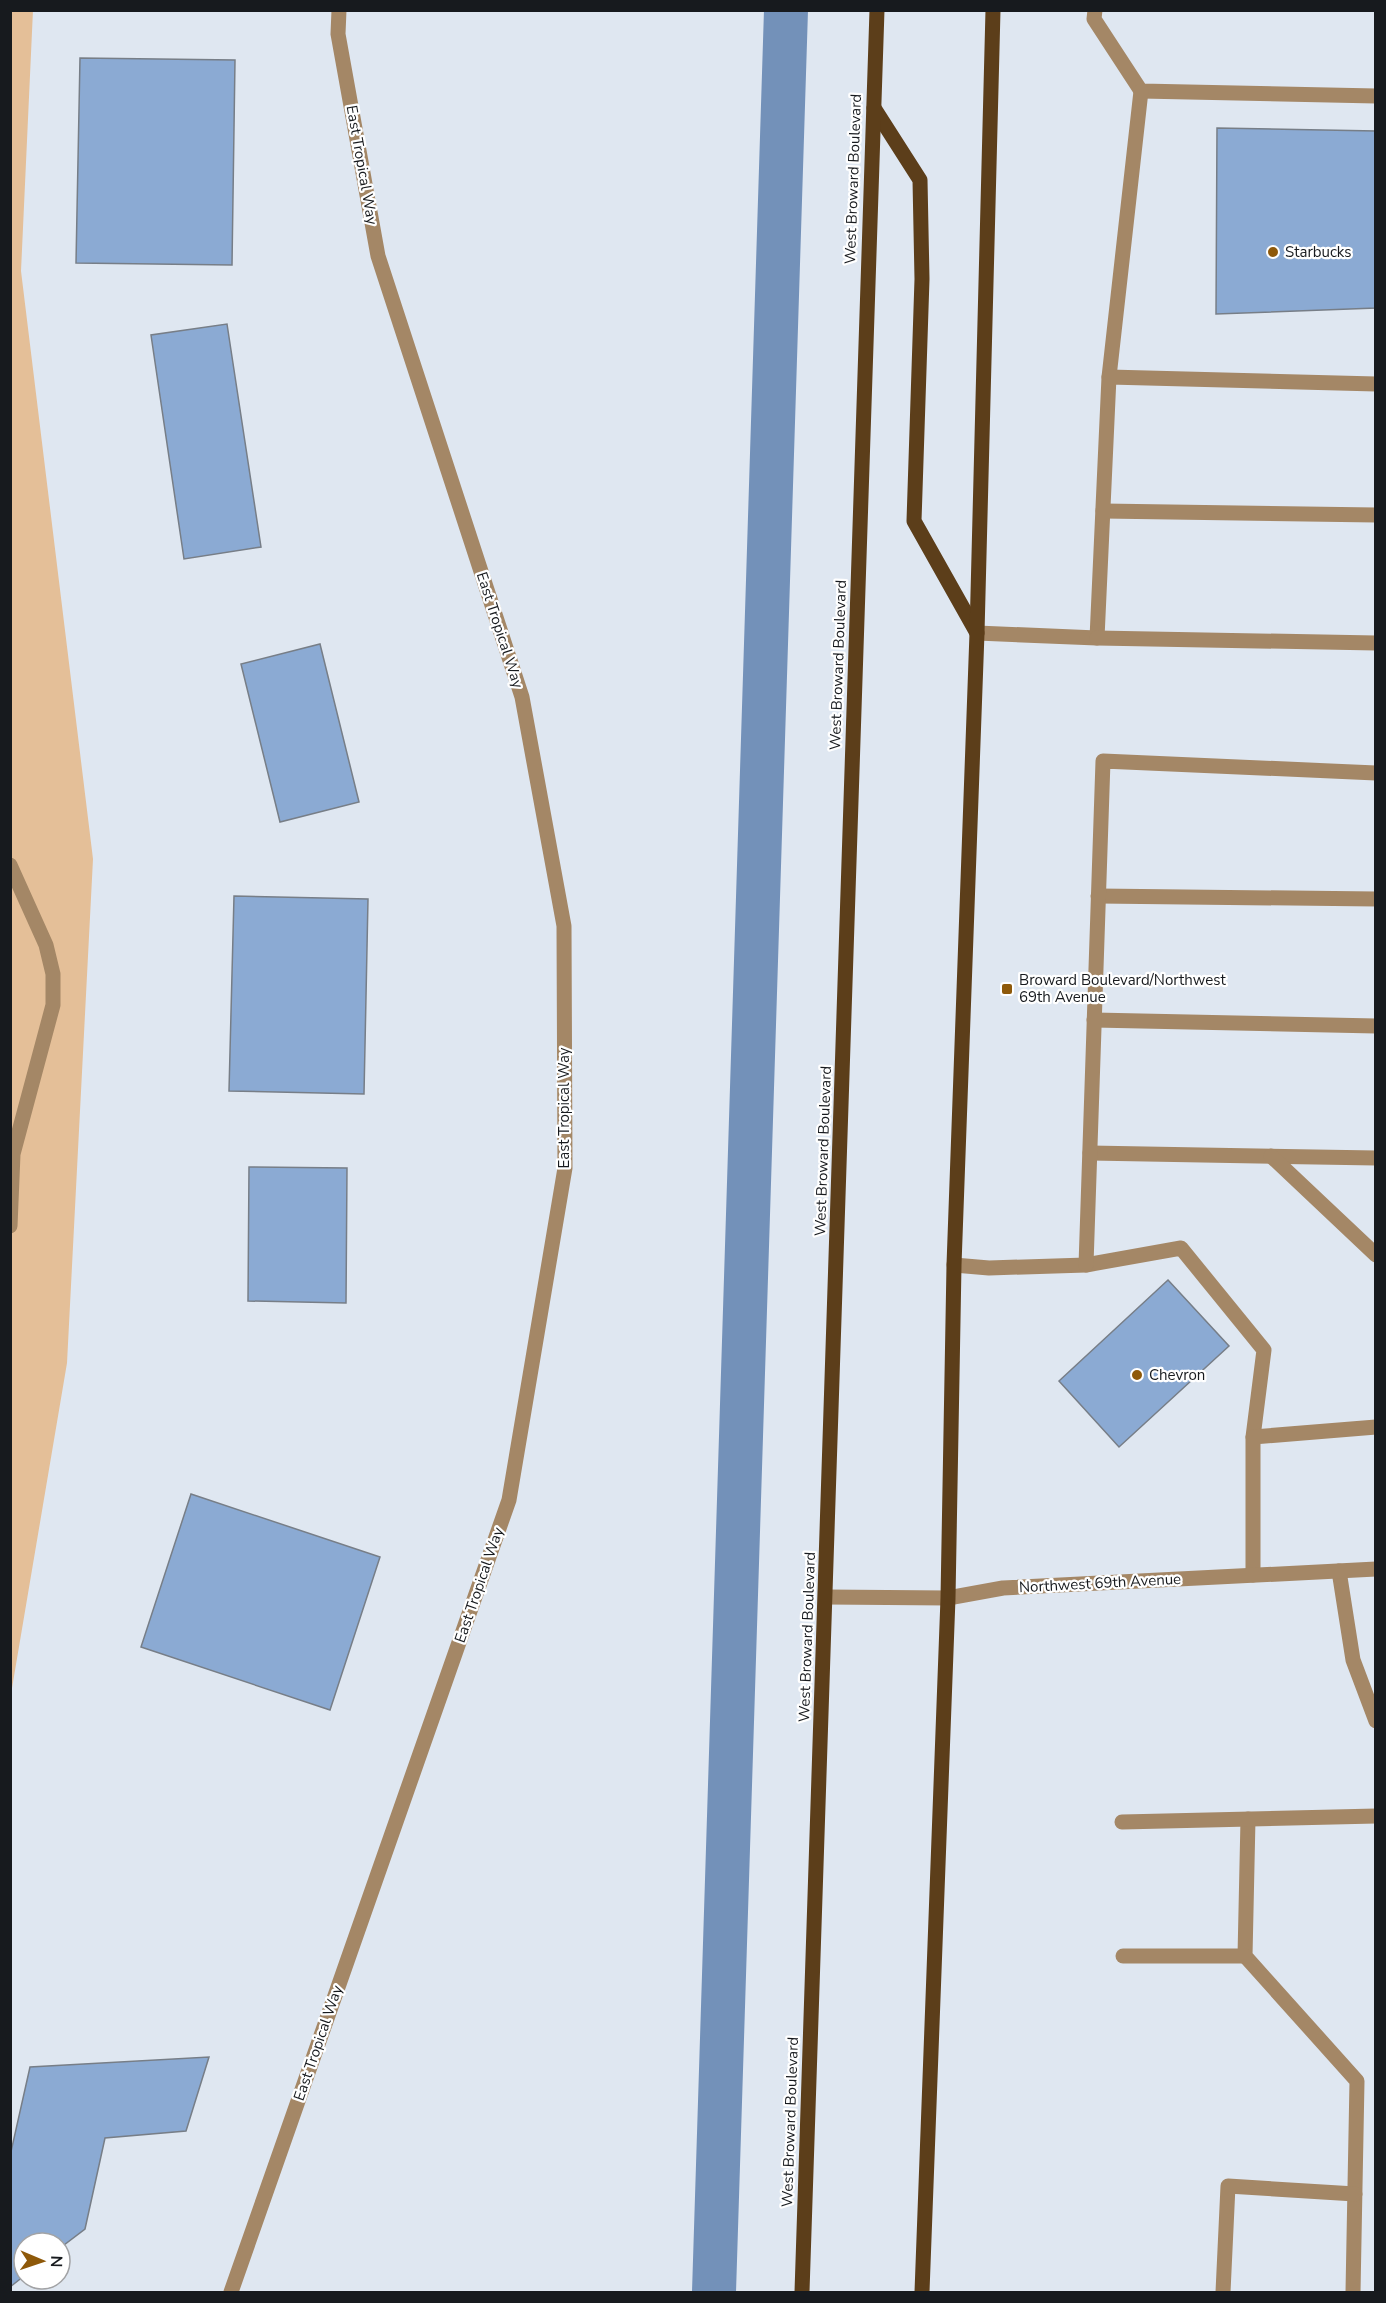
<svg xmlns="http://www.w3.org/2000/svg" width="1386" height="2303" viewBox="0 0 1386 2303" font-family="'Nunito Sans',sans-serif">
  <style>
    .green { fill: #e4bf98 }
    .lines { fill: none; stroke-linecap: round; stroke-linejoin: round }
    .canal { stroke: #7391b9; stroke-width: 44 }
    .building { fill: #8baad3; stroke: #777e87; stroke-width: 1.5 }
    .service { stroke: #a48766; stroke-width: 15 }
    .minor { stroke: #a48766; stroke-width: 15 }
    .primary { stroke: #5c3e1a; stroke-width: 15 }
    .poi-dot { fill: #8e590a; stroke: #fff; stroke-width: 2 }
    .labels { text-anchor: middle; stroke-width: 4.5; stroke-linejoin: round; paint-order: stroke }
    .street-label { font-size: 15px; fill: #171a1e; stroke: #fff }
    .poi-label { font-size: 15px; fill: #171a1e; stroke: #fff; text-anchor: start }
  </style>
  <rect width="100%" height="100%" fill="#dfe7f1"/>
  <path class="green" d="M33,10L21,271L93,859L67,1363L11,1694L10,11Z"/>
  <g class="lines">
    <path class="canal" d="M714,2292L786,10"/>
  </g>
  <g class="building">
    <path d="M80,58L235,60L232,265L76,263Z"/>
    <path d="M1217,128L1376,131V308L1216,314Z"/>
    <path d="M227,324L261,547L184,559L151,335Z"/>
    <path d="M320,644L359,802L280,822L241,664Z"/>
    <path d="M234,896L368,899L364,1094L229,1091Z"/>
    <path d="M249,1167L347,1168L346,1303L248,1301Z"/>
    <path d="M1168,1280L1229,1346L1119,1447L1059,1381Z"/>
    <path d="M191,1494L380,1557L330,1710L141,1647Z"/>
    <path d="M209,2057L186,2131L105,2138L85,2229L60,2248V2243H24V2276L10,2287V2156L30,2067Z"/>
  </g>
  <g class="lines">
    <g class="service">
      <path d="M1095,10L1094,19L1141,91L1376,96"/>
      <path d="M1109,377L1141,91"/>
      <path d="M1103,511L1376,515"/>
      <path d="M977,633L1097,638L1109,377L1376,384"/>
      <path d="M1097,638L1376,643"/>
      <path d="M10,865L46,945L53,974V1005L13,1154L10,1226"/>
      <path d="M1098,896L1376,899"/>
      <path d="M1094,1020L1376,1026"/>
      <path d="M1090,1153L1376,1158"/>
      <path d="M1271,1156L1376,1255"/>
      <path d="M954,1265L989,1268L1086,1265L1181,1248L1264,1350L1253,1437"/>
      <path d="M1086,1265L1103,761L1376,773"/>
      <path d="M1339,1571L1353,1660L1376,1721"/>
      <path d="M1253,1575V1437L1376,1427"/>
      <path d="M1248,1819L1245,1956L1357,2081L1353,2292"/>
      <path d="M1122,1822L1376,1816"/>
      <path d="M1123,1956H1245"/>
      <path d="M1223,2292L1228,2186L1355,2194"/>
    </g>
    <g class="minor">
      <path d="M826,1597L948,1598L1003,1588L1376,1569"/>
      <path d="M231,2292L509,1500L565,1168L564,926L522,697L378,256L338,34L339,10"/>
    </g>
    <g class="primary">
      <path d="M874,108L920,180L922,279L914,521L977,633"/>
      <path d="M802,2292L877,10"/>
      <path d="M922,2292L948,1598L954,1265L977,633L993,10"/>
    </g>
  </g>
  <g class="poi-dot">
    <circle cx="1273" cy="252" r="6"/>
    <rect x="1001" y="983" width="12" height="12" rx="3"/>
    <circle cx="1137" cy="1375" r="6"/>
  </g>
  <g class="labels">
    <g class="street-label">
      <text transform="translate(362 165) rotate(80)" y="5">East Tropical Way</text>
      <text transform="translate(853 179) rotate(-88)" y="5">West Broward Boulevard</text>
      <text transform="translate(500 630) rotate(72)" y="5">East Tropical Way</text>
      <text transform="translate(838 665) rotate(-88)" y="5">West Broward Boulevard</text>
      <text transform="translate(564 1108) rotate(-90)" y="5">East Tropical Way</text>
      <text transform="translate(823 1151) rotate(-88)" y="5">West Broward Boulevard</text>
      <text transform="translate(1100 1583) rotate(-3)" y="5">Northwest 69th Avenue</text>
      <text transform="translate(479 1585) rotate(-71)" y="5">East Tropical Way</text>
      <text transform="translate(807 1637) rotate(-88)" y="5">West Broward Boulevard</text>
      <text transform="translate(318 2043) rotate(-71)" y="5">East Tropical Way</text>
      <text transform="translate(790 2122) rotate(-88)" y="5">West Broward Boulevard</text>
    </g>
    <g class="poi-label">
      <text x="1285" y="257">Starbucks</text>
      <text x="1019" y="985">Broward Boulevard/Northwest<tspan x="1019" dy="17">69th Avenue</tspan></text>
      <text x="1149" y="1380">Chevron</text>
    </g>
  </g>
  <rect width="1386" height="2303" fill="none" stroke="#171a1e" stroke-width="24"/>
  <g transform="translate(42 2261) rotate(92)"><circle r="28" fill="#ffffff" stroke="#a2a3a5" stroke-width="1.5"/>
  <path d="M0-4.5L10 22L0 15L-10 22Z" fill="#8e590a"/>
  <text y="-9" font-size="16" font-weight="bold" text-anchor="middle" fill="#171a1e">N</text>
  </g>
</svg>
